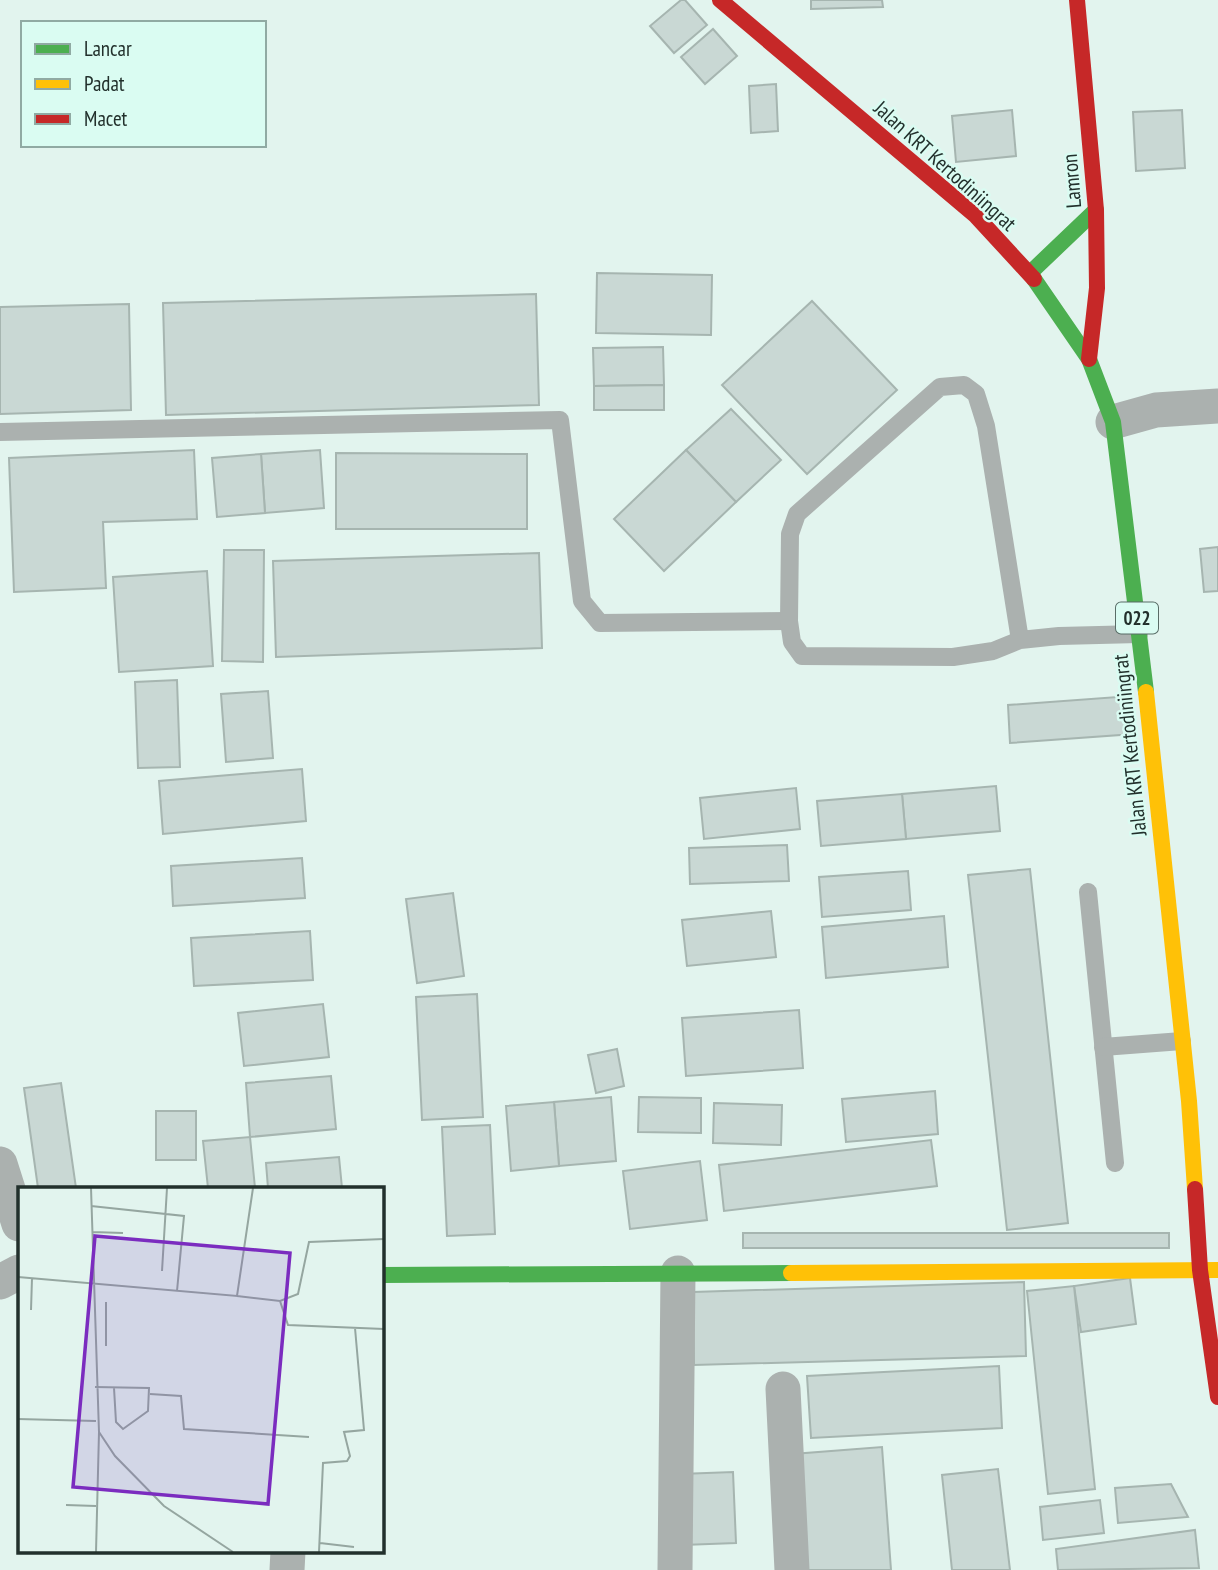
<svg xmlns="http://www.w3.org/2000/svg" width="1218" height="1570" viewBox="0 0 1218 1570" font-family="'PT Sans Narrow',sans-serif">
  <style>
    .building { fill: #c9d8d4; stroke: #a6b5b0; stroke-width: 2 }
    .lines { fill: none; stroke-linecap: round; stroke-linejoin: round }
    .lane { stroke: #abb1af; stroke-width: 18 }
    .street { stroke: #abb1af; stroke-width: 35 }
    .fast { stroke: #4caf50; stroke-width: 16 }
    .slow { stroke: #ffc107; stroke-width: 16 }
    .jam { stroke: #c62828; stroke-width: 16 }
    .labels { text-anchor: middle; stroke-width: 5; stroke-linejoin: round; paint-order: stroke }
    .shield { fill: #dafcf2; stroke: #596d67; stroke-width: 2 }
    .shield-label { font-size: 19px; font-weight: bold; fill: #22302c }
    .street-label { font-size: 21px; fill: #22302c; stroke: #dafcf2 }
    .inset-road { fill: none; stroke: #95a6a0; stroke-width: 2 }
    .view { fill: #7b2cbf; fill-opacity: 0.15; stroke: #7b2cbf; stroke-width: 3.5 }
    .inset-edge { fill: none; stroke: #22302c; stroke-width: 3.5 }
  </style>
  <rect width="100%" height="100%" fill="#e2f4ee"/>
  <g class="building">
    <path d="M681,0H685L707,25L674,53L650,26Z"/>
    <path d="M811,0H882L883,7L811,9Z"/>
    <path d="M713,29L737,56L705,84L681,57Z"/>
    <path d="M776,84L778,131L751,133L749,86Z"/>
    <path d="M1012,110L1016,156L956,162L952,116Z"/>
    <path d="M1182,110L1185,168L1136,171L1133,112Z"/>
    <path d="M597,273L712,275L711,335L596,333Z"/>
    <path d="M536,294L539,405L166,415L163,303Z"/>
    <path d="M812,301L897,390L807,474L722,385Z"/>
    <path d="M129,304L131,410L0,414V307Z"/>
    <path d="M663,347L664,385L594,386L593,348Z"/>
    <path d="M664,385V410H594V386Z"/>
    <path d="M731,409L781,460L736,502L686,450Z"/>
    <path d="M194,450L197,519L103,522L106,588L14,592L9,458Z"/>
    <path d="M320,450L324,508L265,513L261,454Z"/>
    <path d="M686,450L736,502L664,571L614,519Z"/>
    <path d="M336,453L527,454V529H336Z"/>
    <path d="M261,454L265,513L217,517L212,458Z"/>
    <path d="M1218,547V591L1204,592L1200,549Z"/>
    <path d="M224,550H264L263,662L222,661Z"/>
    <path d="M539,553L542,648L276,657L273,561Z"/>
    <path d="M207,571L213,666L119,672L113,577Z"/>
    <path d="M177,680L180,767L138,768L135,682Z"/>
    <path d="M268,691L273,758L226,762L221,694Z"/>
    <path d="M1131,696L1134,734L1010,743L1008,705Z"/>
    <path d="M302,769L306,821L163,834L159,781Z"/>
    <path d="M996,786L1000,831L906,839L902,794Z"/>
    <path d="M796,788L800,829L704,839L700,798Z"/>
    <path d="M902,794L906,839L821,846L817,801Z"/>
    <path d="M787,845L789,881L690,884L689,848Z"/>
    <path d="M302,858L305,898L173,906L171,866Z"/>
    <path d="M1030,869L1068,1223L1007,1230L968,875Z"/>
    <path d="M908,871L911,910L822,917L819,877Z"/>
    <path d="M453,893L464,976L417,983L406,899Z"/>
    <path d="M771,911L776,957L687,966L682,920Z"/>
    <path d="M944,916L948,967L826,978L822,927Z"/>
    <path d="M310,931L313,980L194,986L191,938Z"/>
    <path d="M477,994L483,1117L422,1120L416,997Z"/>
    <path d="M323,1004L329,1057L244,1066L238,1013Z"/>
    <path d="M799,1010L803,1068L686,1076L682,1018Z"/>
    <path d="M617,1049L624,1086L596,1093L588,1055Z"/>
    <path d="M331,1076L336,1129L250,1137L246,1083Z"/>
    <path d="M61,1083L76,1188H38L24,1088Z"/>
    <path d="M935,1091L938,1134L846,1142L842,1099Z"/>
    <path d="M611,1097L616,1161L559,1166L554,1102Z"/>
    <path d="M639,1097L701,1098V1133L638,1132Z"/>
    <path d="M554,1102L559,1166L511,1171L506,1106Z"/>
    <path d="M714,1103L782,1105L781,1145L713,1143Z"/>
    <rect x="156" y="1111" width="40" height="49"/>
    <path d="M490,1125L495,1234L447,1236L442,1127Z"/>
    <path d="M250,1137L255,1188H208L203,1141Z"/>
    <path d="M931,1140L937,1186L724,1211L719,1165Z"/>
    <path d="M339,1157L342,1188H268L266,1163Z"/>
    <path d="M700,1161L707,1220L630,1229L623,1171Z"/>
    <rect x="743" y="1233" width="426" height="15"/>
    <path d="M1130,1278L1136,1324L1081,1332L1074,1286Z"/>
    <path d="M1024,1282L1026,1356L694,1365L693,1292Z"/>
    <path d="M1074,1286L1095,1489L1048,1494L1027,1291Z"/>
    <path d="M999,1366L1002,1428L811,1438L807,1376Z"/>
    <path d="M882,1447L891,1570H802L793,1454Z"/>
    <path d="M998,1469L1010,1570H952L942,1475Z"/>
    <path d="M733,1472L736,1543L683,1545L680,1474Z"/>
    <path d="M1171,1484L1188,1517L1118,1523L1115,1488Z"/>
    <path d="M1100,1500L1104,1533L1043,1540L1040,1507Z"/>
    <path d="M1195,1530L1199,1568L1058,1570L1056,1549Z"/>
  </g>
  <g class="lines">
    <g class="lane">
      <path d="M0,432L560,420L582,601L600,623L789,621"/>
      <path d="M1020,640L986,426L976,394L964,385L940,387L797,514L790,534L789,621L792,642L802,656L953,657L993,651L1020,640L1059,636L1139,634"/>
      <path d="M1088,892L1115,1163"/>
      <path d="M1103,1047L1182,1041"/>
    </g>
    <g class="street">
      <path d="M1113,422L1156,410L1218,406"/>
      <path d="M0,1164L19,1224"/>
      <path d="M0,1282L19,1272"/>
      <path d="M783,1389L792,1570"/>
      <path d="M287,1570L288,1551"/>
      <path d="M675,1570L678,1273"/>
    </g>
    <g class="fast">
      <path d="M1030,273L1096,210"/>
      <path d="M1034,279L1089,359L1113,422L1146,692"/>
      <path d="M382,1275L791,1273"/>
    </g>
    <g class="slow">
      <path d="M1146,692L1189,1101L1195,1189"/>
      <path d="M791,1273L1218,1270"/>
    </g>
    <g class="jam">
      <path d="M720,0L976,216L1034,279"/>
      <path d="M1077,0L1096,210L1097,288L1089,359"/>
      <path d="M1195,1189L1200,1270L1218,1397"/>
    </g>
  </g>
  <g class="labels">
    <rect class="shield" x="1116" y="602.5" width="42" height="31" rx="5"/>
    <g class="shield-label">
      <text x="1137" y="625">022</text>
    </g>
    <g class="street-label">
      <text transform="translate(945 166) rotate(42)" y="7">Jalan KRT Kertodiniingrat</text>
      <text transform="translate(1072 181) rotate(-95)" y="7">Lamron</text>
      <text transform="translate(1130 745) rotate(-96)" y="7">Jalan KRT Kertodiniingrat</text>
    </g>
  </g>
  <g transform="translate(18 1187)">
    <rect width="366" height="366" fill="#e2f4ee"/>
    <path class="inset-road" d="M73,1L81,245L97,269L146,319L215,365M73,19L166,29L159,104M74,45L105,46M144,84L149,1M0,90L219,109L235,1M219,109L262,114L280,107L291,55L366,52M262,114L270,138L366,142M88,115V159M13,123L14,91M77,200L131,201L130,224L105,242L98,235L96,201M132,207L163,209L166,242L291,250M0,232L78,234M48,318L78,319M302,356L336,360M78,365L81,245M301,365L305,276L329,274L332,269L326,245L346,243L337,141"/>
    <path class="view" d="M77,49L272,66L250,317L55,300Z"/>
    <rect width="366" height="366" class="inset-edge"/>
  </g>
  <rect x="21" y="21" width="245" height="126" fill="#dafcf2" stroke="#90aaa3" stroke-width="2"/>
  <rect x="35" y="44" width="35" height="10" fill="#4caf50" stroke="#90aaa3" stroke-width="2"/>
  <text x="84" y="56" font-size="21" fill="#22302c">Lancar</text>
  <rect x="35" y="79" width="35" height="10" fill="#ffc107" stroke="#90aaa3" stroke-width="2"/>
  <text x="84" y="91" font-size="21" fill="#22302c">Padat</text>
  <rect x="35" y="114" width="35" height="10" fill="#c62828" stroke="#90aaa3" stroke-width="2"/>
  <text x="84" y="126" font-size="21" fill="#22302c">Macet</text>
</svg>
